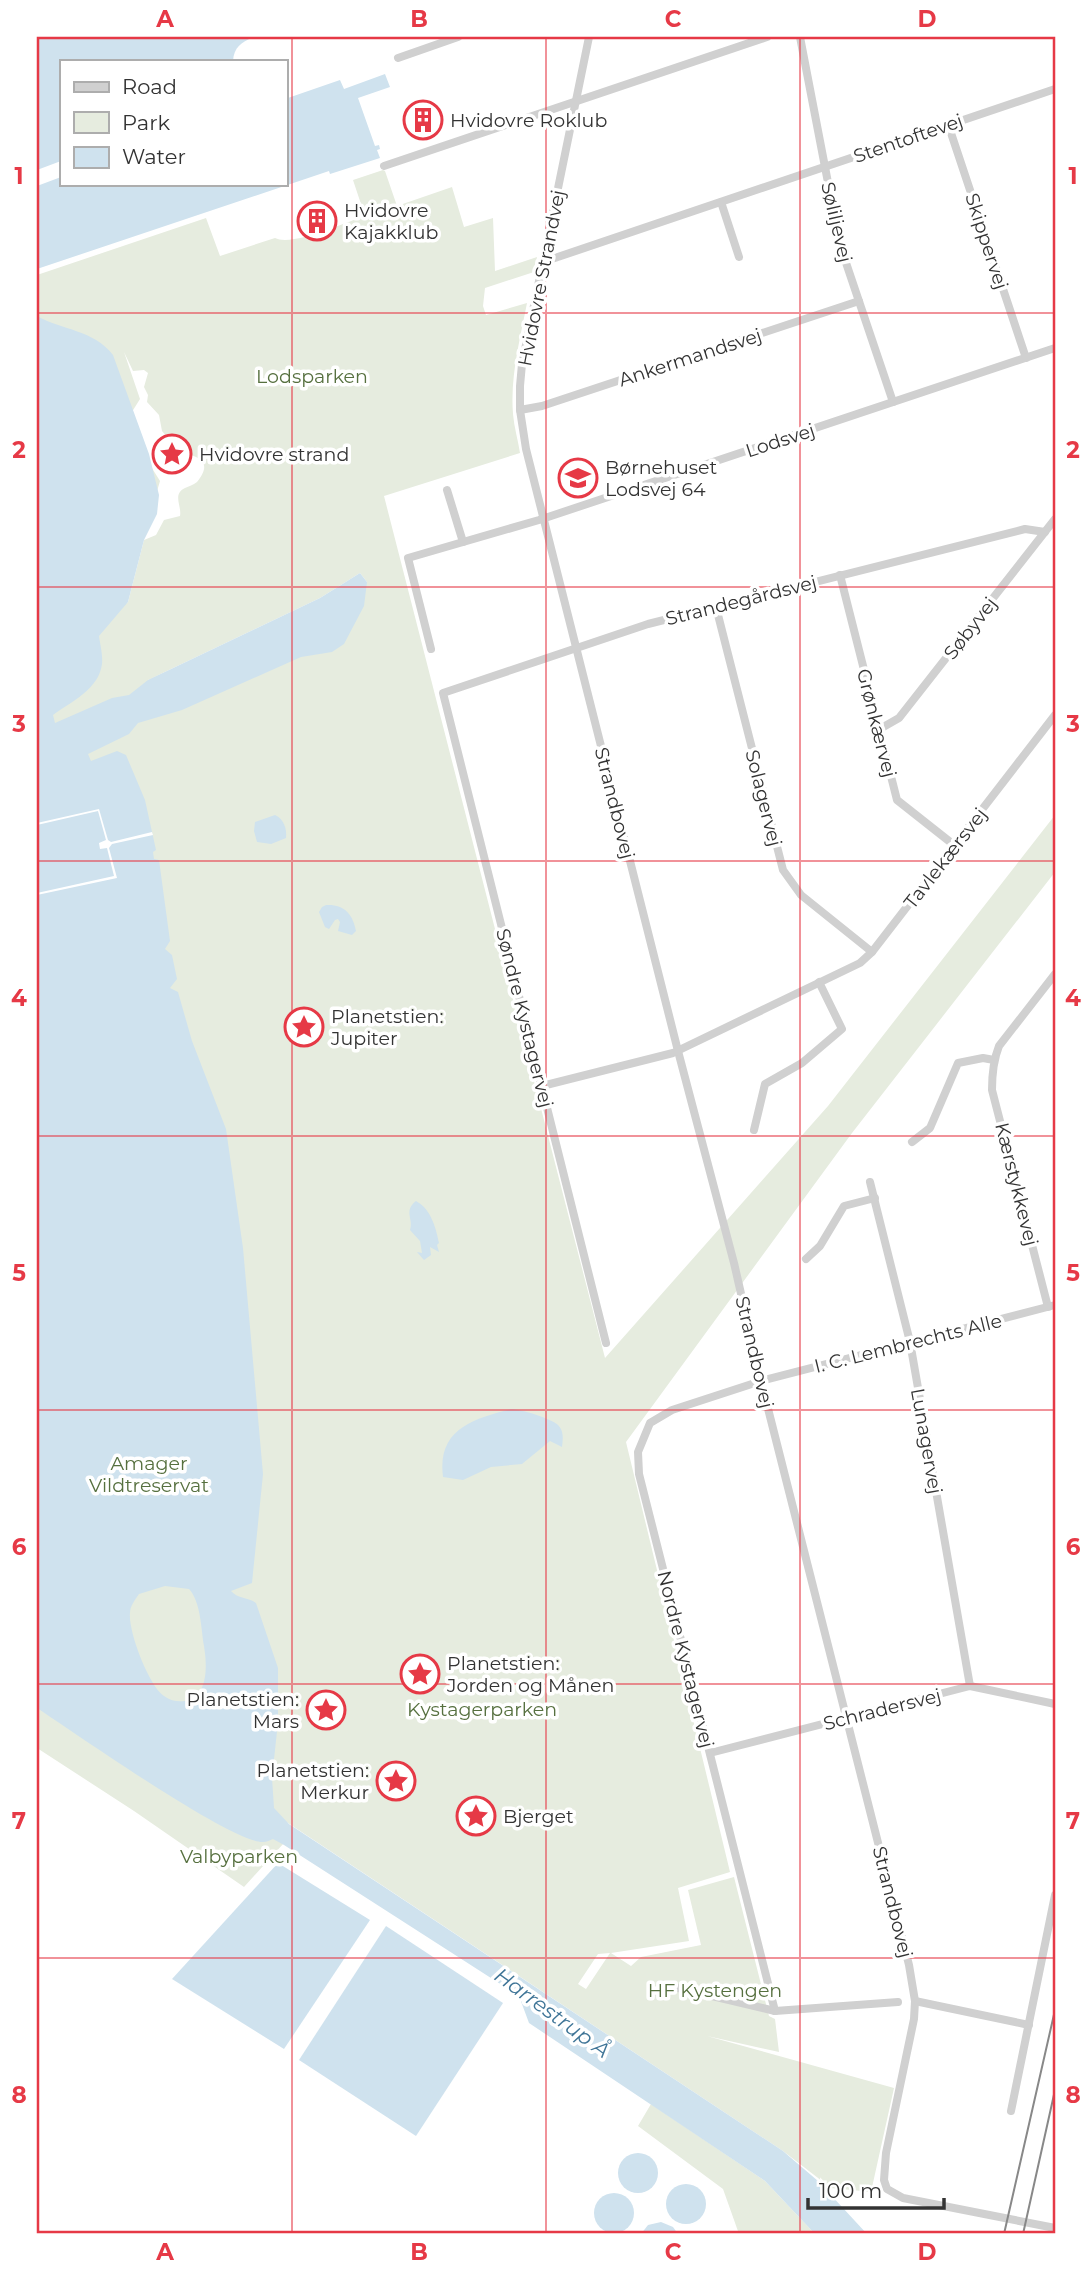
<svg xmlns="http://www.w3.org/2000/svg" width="1092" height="2271" viewBox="0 0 1092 2271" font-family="Montserrat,sans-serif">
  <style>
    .green { fill: #e6ecdf; fill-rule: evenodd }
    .water { fill: #cfe2ee; fill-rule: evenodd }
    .pier { fill: #fff }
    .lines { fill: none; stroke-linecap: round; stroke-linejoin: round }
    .street { stroke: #d0d0d0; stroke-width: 8 }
    .tram { stroke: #888; stroke-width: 2 }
    .grid { fill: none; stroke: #e63946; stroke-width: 2; stroke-opacity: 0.55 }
    .labels { text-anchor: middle; stroke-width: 7; stroke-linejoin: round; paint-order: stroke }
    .poi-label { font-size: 19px; fill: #333; stroke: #fff; text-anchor: start }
    .street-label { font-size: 19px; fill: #333; stroke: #fff }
    .park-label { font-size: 19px; fill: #56703f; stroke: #fff }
    .water-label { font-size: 21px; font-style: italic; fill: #3f7597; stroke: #fff }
    .neatline { fill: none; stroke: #e63946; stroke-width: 2.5 }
    .grid-label { font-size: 23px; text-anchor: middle; font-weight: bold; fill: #e63946 }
  </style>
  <rect width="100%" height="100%" fill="#fff"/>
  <g class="green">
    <path d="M383,170L385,171L397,206L452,187L464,227L493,218L495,271L537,257L534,272L485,288L483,306L486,315L527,303C520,339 510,377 513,414C514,427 518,440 520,453L384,496L605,1358L828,1106L1055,815V872L852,1133L626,1442L730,1872L678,1888L689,1941L611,1953L631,1966L641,1957L701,1945L688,1890L734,1877L769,2016L775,2019L779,2052L707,2036L894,2088L871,2192L831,2188L783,2151L288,1823L44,1712L177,1798L284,1843L244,1887L134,1811L37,1748V275L206,218L220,256L275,238C292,247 346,222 365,216L353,180ZM124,352L133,371L144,370L148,373L144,387L148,395L147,402L159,415L162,431L167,437L163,446C175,456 222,451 197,482C193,485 189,486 185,488C172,494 182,506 180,516L164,520L156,535L144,540L128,602L124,605L160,481L135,441L130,415L140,399ZM360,573L367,582L148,680L320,598ZM610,1953L586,1989L578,1984L598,1954Z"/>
    <path d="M651,2104L765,2181L815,2234H739L723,2189L638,2126Z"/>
  </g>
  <g class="water">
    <path d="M37,37H253C241,43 234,47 233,61H61V161L37,170Z"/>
    <path d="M385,74L390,87L358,98L375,146L379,145L380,149L377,150L380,158L330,174L329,171L37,269V186L61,177V184H285V99L340,80L344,89Z"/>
    <path d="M37,316C62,330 94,330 113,355L149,454L159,495L157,514L144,540L128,602L99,636C100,644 103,655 102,664C99,689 71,702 53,715L55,723L112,698L129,695L148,680L320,598L360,573L367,582L364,606L344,644L332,652L301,657L182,710L138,723L129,734L88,754L91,761L117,751L126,755L145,800L156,850L153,852L154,859L159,860L170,941L165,949L172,955L177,979L170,988L178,992L192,1041L226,1129L243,1248L263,1474L252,1583L231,1591C238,1599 248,1597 256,1603L278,1668V1722L272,1778L274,1808L289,1824L783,2151L818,2181L867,2234H815L765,2181L529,2023L519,1996L284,1845L273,1839C270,1840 267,1842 263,1842C233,1844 72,1731 37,1708ZM165,1586L189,1589C201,1602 201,1629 204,1646C207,1664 209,1697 185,1701C178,1702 171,1701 164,1696C149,1686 128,1631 130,1613C130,1606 135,1600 139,1594Z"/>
    <path d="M275,815C284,819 287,829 286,838L271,844L257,842L254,831L255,822Z"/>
    <path d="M326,905C344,904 353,914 356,931L352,935L338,931L340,922L338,919L335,920L329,929L325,927L319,912L322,907Z"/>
    <path d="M416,1201C431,1209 436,1228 439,1243L437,1245L439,1252L430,1247L431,1255L424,1260L417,1252L422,1253L420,1241L410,1230C414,1219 403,1211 416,1201Z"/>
    <path d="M511,1409C521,1409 552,1419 558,1425C564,1431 563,1439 562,1447L550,1441L522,1464L491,1467L463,1480L443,1477C437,1429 473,1419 511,1409Z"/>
    <path d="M278,1863L370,1920L284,2049L172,1979Z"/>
    <path d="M386,1926L503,2003L416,2136L299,2060Z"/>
    <circle cx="638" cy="2173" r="20"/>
    <circle cx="686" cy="2204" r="20"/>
    <circle cx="614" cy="2213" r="20"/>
    <path d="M661,2222L673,2227L678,2234H641L648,2225Z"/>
  </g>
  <path class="pier" d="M99,809L108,840L111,842L152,832L153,835L112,844L109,848L117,878L37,895V893L114,876L107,848L100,849L99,843L106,840L98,811L37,825V823Z"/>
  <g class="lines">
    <g class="street">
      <path d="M589,37L522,364L520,386V410L526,449L678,1051L734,1263L761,1381L909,1965L915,2001L914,2019L886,2153L884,2180L887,2189L903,2198L1055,2228"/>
      <path d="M800,37L840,245L893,402"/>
      <path d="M398,58L458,37"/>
      <path d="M948,124L1026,358"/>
      <path d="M384,166L767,37"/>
      <path d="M721,202L739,257"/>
      <path d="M543,262L1055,89"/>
      <path d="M520,410L542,406L859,301"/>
      <path d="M447,490L463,542"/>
      <path d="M840,575L897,800L954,845"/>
      <path d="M716,607L783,870L801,895L872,952"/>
      <path d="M431,649L408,558L539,520L1055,348"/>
      <path d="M878,730L899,718L1055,519"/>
      <path d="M542,1086L673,1053L860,963L872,952L1055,715"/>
      <path d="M754,1130L765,1084L802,1063L842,1029L819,982"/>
      <path d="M912,1142L930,1128L958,1063L983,1058L994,1060"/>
      <path d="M870,1182L910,1342L970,1686"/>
      <path d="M806,1259L820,1246L844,1206L875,1198"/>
      <path d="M1048,1307L992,1090C992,1074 993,1061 999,1046L1055,974"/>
      <path d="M606,1343L443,693L648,624L1025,529L1045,532"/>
      <path d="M710,1753L970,1686L1055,1704"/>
      <path d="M674,1987L775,2011L898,2002"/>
      <path d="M915,2001L1029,2025"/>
      <path d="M775,2011L639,1474L638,1452L650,1423L672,1410L761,1381L1055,1305"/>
      <path d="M1011,2111L1055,1895"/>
    </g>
    <g class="tram">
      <path d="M1004,2234L1055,2010"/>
      <path d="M1023,2234L1055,2090"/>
    </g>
  </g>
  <path class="grid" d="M292,37V2234M546,37V2234M800,37V2234M37,313H1055M37,587H1055M37,861H1055M37,1136H1055M37,1410H1055M37,1684H1055M37,1958H1055"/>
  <defs>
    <symbol id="building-ring" viewBox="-11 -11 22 22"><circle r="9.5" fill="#fff" stroke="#e63946" stroke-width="1.5"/><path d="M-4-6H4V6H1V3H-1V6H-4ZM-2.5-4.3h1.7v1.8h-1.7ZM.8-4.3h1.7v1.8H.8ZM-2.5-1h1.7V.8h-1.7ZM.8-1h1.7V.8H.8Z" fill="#e63946"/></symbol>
    <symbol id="sight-ring" viewBox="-11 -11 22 22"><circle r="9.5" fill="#fff" stroke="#e63946" stroke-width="1.5"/><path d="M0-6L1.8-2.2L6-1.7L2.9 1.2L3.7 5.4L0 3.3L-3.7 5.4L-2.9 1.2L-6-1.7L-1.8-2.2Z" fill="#e63946"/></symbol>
    <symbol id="school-ring" viewBox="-11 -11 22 22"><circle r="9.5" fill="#fff" stroke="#e63946" stroke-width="1.5"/><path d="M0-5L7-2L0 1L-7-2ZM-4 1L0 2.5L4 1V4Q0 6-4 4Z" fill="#e63946"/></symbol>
  </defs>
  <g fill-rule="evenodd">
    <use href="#building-ring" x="401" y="98" width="44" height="44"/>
    <use href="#building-ring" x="295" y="199" width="44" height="44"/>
    <use href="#sight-ring" x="150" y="432" width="44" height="44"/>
    <use href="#school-ring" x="556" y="456" width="44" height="44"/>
    <use href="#sight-ring" x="282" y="1005" width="44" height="44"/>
    <use href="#sight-ring" x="398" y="1652" width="44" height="44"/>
    <use href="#sight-ring" x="304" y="1688" width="44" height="44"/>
    <use href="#sight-ring" x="374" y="1759" width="44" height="44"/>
    <use href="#sight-ring" x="454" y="1794" width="44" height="44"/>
  </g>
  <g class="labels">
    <g class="poi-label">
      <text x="450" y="127">Hvidovre Roklub</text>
      <text x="344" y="217">Hvidovre<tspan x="344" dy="22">Kajakklub</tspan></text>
      <text x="199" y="461">Hvidovre strand</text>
      <text x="605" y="474">Børnehuset<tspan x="605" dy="22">Lodsvej 64</tspan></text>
      <text x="331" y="1023">Planetstien:<tspan x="331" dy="22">Jupiter</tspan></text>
      <text x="447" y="1670">Planetstien:<tspan x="447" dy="22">Jorden og Månen</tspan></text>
      <text x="299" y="1706" text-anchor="end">Planetstien:<tspan x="299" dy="22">Mars</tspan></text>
      <text x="369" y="1777" text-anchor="end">Planetstien:<tspan x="369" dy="22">Merkur</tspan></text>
      <text x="503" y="1823">Bjerget</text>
    </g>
    <g class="street-label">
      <text transform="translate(908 138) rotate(-19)" y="7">Stentoftevej</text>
      <text transform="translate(837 222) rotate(77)" y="7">Søliljevej</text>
      <text transform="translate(987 241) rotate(72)" y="7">Skippervej</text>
      <text transform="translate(541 278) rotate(-79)" y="7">Hvidovre Strandvej</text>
      <text transform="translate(690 357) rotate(-18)" y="7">Ankermandsvej</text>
      <text transform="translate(780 440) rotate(-18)" y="7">Lodsvej</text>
      <text transform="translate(741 600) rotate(-14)" y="7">Strandegårdsvej</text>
      <text transform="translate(970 628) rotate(-52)" y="7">Søbyvej</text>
      <text transform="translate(877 723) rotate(76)" y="7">Grønkærvej</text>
      <text transform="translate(764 798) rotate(76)" y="7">Solagervej</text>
      <text transform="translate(615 803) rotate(76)" y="7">Strandbovej</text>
      <text transform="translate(945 858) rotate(-52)" y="7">Tavlekærsvej</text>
      <text transform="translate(525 1018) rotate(76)" y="7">Søndre Kystagervej</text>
      <text transform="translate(1017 1184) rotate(76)" y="7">Kærstykkevej</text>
      <text transform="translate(908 1343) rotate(-14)" y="7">I. C. Lembrechts Alle</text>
      <text transform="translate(755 1352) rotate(77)" y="7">Strandbovej</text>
      <text transform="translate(927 1441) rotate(80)" y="7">Lunagervej</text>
      <text transform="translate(686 1659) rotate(76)" y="7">Nordre Kystagervej</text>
      <text transform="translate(882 1709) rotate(-14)" y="7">Schradersvej</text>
      <text transform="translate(893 1902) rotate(76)" y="7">Strandbovej</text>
    </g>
    <g class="park-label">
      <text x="312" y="383">Lodsparken</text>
      <text x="149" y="1470">Amager<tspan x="149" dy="22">Vildtreservat</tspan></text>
      <text x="482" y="1716">Kystagerparken</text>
      <text x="239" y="1863">Valbyparken</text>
      <text x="715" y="1997">HF Kystengen</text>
    </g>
    <g class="water-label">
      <text transform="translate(552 2013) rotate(36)" y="7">Harrestrup Å</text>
    </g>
  </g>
  <rect width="1092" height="2271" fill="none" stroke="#ffffff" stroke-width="77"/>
  <rect x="60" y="60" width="228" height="126" fill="#ffffff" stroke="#adadad" stroke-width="2"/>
  <rect x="74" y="82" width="35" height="10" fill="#d0d0d0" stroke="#adadad" stroke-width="2"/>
  <text x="122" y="94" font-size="21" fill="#333333">Road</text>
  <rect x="74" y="112" width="35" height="21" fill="#e6ecdf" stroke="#adadad" stroke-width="2"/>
  <text x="122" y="130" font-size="21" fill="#333333">Park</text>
  <rect x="74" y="147" width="35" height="21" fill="#cfe2ee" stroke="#adadad" stroke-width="2"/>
  <text x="122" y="164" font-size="21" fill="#333333">Water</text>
  <path d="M808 2198v10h136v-10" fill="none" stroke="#333333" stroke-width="3.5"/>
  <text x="819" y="2198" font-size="21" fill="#333333" stroke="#ffffff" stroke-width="5" paint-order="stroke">100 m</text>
  <rect x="38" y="38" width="1016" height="2194" class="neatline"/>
  <g class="grid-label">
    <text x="165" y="27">A</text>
    <text x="419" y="27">B</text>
    <text x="673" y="27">C</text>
    <text x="927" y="27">D</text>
    <text x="19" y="184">1</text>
    <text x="1073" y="184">1</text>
    <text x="19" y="458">2</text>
    <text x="1073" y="458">2</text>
    <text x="19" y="732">3</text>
    <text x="1073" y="732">3</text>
    <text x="19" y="1006">4</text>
    <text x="1073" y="1006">4</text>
    <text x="19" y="1281">5</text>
    <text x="1073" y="1281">5</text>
    <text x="19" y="1555">6</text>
    <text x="1073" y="1555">6</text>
    <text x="19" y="1829">7</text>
    <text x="1073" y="1829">7</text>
    <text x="19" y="2103">8</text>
    <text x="1073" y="2103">8</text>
    <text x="165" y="2260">A</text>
    <text x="419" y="2260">B</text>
    <text x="673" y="2260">C</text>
    <text x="927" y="2260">D</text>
  </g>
</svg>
